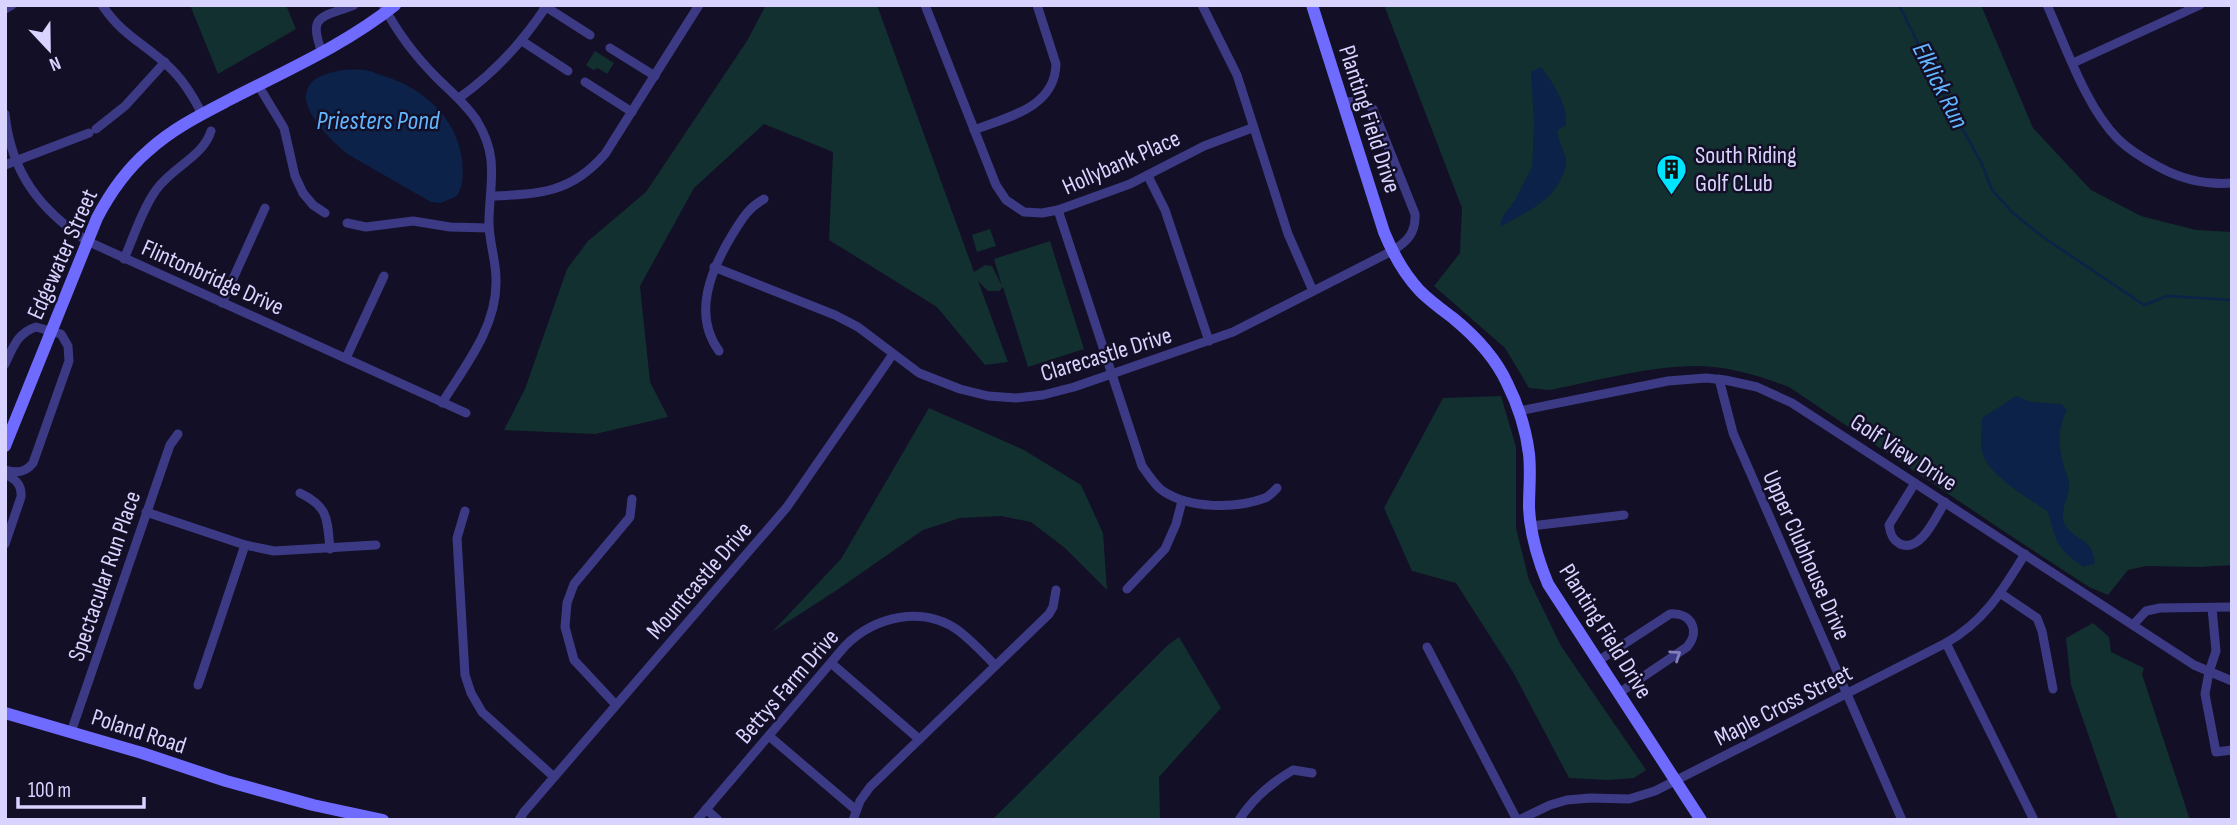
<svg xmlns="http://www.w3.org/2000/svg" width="2237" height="825" viewBox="0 0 2237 825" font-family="'Sofia Sans Condensed',sans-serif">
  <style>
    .green { fill: #12302f }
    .water { fill: #0c2248 }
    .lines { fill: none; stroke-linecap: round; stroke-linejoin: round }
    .stream { stroke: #0c2248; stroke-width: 2.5 }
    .street { stroke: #3d3a85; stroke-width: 9 }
    .secondary { stroke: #6f6bff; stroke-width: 12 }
    .oneway { stroke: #837fbc }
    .labels { text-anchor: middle; stroke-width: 5; stroke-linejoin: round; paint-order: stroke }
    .street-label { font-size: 24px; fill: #d9d4ff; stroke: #130f26 }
    .poi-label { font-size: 24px; fill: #d9d4ff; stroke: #130f26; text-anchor: start }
    .water-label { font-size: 26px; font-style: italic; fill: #62b6ff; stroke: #130f26 }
  </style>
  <rect width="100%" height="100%" fill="#130f26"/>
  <g class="green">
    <path d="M190,5H286L296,29L218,74Z"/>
    <path d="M766,5H877L974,272L985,265L992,266L1002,286L994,259L1050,241L1084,349L1028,367L1003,287L999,291H988L978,281L1008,362L985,365L937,307L829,240L833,152L764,124L694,188L640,286L650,382L668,417L595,434L504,430L525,389L567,269L588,241L646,192L747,41Z"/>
    <path d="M1384,5H1981L2033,128L2091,190L2141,216L2196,230L2232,232V565L2200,567L2146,566L2128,570L2108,595L2089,587L2008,534L1789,387C1760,376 1731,367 1700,366C1653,365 1596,381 1550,390L1529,388L1505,348L1434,286L1460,253L1462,208Z"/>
    <path d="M595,51L614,63L607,74L598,68L593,70L586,65Z"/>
    <path d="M990,229L996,246L977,252L972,235Z"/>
    <path d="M1501,396L1516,447V528L1529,580L1561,646L1646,770L1634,778L1608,780L1569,778L1513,672L1456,583L1412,571L1384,508L1443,398Z"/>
    <path d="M929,408L1024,450L1081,485L1103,533L1107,590L1065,548L1031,522L1001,516L960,518L923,530L837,590L772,632L841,559Z"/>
    <path d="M2093,623L2109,637L2111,652L2144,668L2142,674L2190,820H2118L2071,685L2066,638Z"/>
    <path d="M1179,637L1221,708L1159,777L1160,820H992L1168,645Z"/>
  </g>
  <g class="water">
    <path d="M1541,67C1553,83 1568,104 1566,125L1558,130C1557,142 1566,151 1566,163C1566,168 1563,174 1561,179C1549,204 1523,213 1500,227L1502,218L1515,200L1532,167L1534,126L1531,72Z"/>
    <path d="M341,70C348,70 356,69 363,70C370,70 377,74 384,76C423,88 456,117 462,159C463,172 464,185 457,196L441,203L431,202L349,155C334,143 297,109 308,88C313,76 330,73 341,70Z"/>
    <path d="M2016,396L2032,402L2061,404L2067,410C2058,428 2058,443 2063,463C2064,470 2069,477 2069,484C2070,498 2057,514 2066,526C2077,542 2092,537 2095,563L2084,567C2057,550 2056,541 2048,512C2029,498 1988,476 1982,452C1980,441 1982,428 1982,418Z"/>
  </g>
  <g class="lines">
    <path class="stream" d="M1899,5L1939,86L1982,164L1992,190L2013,213L2043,237L2144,305L2167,296L2232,300"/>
    <g class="street">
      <path d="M102,5C122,35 142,42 167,65C183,79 193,96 202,114"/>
      <path d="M383,5C397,32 416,57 437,78C451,92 466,104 477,121C499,157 490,181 489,219C488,241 497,261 496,283C496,328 465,366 442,403"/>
      <path d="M543,5L590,35"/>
      <path d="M925,5L996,185L1006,200L1024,212L1042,213L1058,210L1130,184L1204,146L1252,128"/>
      <path d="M1202,5L1237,75L1288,234L1313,291"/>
      <path d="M2047,5C2066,47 2086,107 2118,139C2130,151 2144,159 2159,167C2181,179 2206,185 2232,183"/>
      <path d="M5,9L12,5"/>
      <path d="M522,41L568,71"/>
      <path d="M610,48L655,76"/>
      <path d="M322,52C307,14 322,18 354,5"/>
      <path d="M2073,63L2200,5"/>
      <path d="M585,82L632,112"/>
      <path d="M258,85L284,128L295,176L303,193L313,205L325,213"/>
      <path d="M459,98C494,73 523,42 547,5"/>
      <path d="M5,114C11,172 39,209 87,241L466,413"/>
      <path d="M96,129L125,106L165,62"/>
      <path d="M974,130C1007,117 1055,108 1056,64L1037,5"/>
      <path d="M5,165L89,133"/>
      <path d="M1148,176L1165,210L1209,341"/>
      <path d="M492,196C540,194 571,193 605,154L699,5"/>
      <path d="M1058,210L1142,466C1148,474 1155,486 1163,491C1190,509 1235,509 1265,498C1270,496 1274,491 1277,488"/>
      <path d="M347,223L366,227L413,221L450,227L489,228"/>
      <path d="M124,259C134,236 142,210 156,190C172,167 203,157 211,131"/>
      <path d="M714,267L835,315L858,327L919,373L960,389L988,396L1016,398L1043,395L1074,387L1233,332L1392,251C1407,242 1416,233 1415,214L1373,109L1363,101L1343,102"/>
      <path d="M222,303L265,208"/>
      <path d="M719,351C692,314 711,270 732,235C742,219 748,208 764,199"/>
      <path d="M346,358L384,276"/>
      <path d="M5,364C13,348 17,333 36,327L61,334L68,346L69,361L33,463C25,473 17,473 5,470"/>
      <path d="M1719,379L1733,433L1902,820"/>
      <path d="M1519,411L1668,381L1706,378L1725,380L1757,387L1792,403L2194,665L2232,681"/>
      <path d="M5,474C15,479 22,484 21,497L5,544"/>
      <path d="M1915,483L1889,525C1890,533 1892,540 1900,544C1921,553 1936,516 1945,502"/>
      <path d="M300,493C329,507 327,519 330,549"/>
      <path d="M465,511L457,538L465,675L471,693L482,712L554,777"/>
      <path d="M146,512L245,545L274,551L376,545"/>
      <path d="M1531,526L1624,515"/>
      <path d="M1127,589L1165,549L1176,524L1182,501"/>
      <path d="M2000,593L2037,618L2042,631L2053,689"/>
      <path d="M2212,608L2216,651L2209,672L2205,694L2216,752L2232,750"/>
      <path d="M2133,625L2146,611L2160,608L2232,607"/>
      <path d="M1946,643L2034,820"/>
      <path d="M1427,647L1517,820"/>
      <path d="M1598,661L1670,614C1691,612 1701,631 1687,647L1619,693"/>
      <path d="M831,663L919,739"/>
      <path d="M198,685L245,545"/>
      <path d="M616,705L574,660L565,627L567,603L574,584L630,517L632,499"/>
      <path d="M71,732L170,445L178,434"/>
      <path d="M769,736L856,810"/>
      <path d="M706,809L718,820"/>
      <path d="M519,820L524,812L787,507L893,354"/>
      <path d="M697,820L845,646C875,616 923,605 959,631C972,641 984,654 995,665"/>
      <path d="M853,820L860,801L870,787L1049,614L1053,607L1056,590"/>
      <path d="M1239,820C1253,798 1271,783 1293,770L1312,773"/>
      <path d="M1519,820L1550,805L1567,800L1590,798L1629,799L1655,791L1946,643C1985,621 2002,591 2025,554"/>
    </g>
    <g class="secondary">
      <path d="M1312,5L1384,232C1393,254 1404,274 1420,291C1430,301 1441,309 1453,318C1475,336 1495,357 1507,383C1518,405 1526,429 1529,454C1531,472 1529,489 1529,507C1530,534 1538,560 1548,584L1701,820"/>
      <path d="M5,446L97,218C110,193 126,170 148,151C172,129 200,115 229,100C285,71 345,45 395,5"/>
      <path d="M5,713L142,753L226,781L313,805L383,820"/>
    </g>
  </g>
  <defs><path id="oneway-chevron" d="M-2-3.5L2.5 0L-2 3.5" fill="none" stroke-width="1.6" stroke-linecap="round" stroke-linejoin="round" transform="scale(1.75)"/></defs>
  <use class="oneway" href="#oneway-chevron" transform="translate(1676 655) rotate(-34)"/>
  <defs>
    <symbol id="building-pin" viewBox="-11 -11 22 30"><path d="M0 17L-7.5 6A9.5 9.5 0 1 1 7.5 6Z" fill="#00e5ff" stroke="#130f26"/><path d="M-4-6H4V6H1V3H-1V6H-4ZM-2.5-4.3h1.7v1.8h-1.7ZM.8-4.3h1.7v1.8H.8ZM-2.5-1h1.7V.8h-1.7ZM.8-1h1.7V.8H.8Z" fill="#111"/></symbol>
  </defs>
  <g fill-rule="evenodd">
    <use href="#building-pin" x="1654" y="152" width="35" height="47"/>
  </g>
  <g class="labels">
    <g class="street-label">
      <text transform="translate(1370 119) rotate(72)" y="8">Planting Field Drive</text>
      <text transform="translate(1121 162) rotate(-24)" y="8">Hollybank Place</text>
      <text transform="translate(62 254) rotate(-66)" y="8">Edgewater Street</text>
      <text transform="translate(213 277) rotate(24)" y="8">Flintonbridge Drive</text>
      <text transform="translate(1106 354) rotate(-17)" y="8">Clarecastle Drive</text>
      <text transform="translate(1904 452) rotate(33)" y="8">Golf View Drive</text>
      <text transform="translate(1807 555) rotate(66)" y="8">Upper Clubhouse Drive</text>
      <text transform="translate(104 576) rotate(-71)" y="8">Spectacular Run Place</text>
      <text transform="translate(699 580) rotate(-49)" y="8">Mountcastle Drive</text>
      <text transform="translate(1606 631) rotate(58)" y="8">Planting Field Drive</text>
      <text transform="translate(787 686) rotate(-49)" y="8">Bettys Farm Drive</text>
      <text transform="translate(1783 705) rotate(-27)" y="8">Maple Cross Street</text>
      <text transform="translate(139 731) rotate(18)" y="8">Poland Road</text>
    </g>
    <g class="poi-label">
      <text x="1695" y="163">South Riding<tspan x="1695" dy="28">Golf CLub</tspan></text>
    </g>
    <g class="water-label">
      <text transform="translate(1941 85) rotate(63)" y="9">Elklick Run</text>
      <text x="378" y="129">Priesters Pond</text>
    </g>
  </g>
  <rect width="2237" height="825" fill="none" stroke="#d9d4ff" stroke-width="14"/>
  <g transform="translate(49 49) rotate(158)" stroke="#130f26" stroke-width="5" paint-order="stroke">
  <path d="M0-5L12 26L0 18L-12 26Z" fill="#d9d4ff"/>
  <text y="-10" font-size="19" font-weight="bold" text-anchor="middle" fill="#d9d4ff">N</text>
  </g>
  <path d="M18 797v10h126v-10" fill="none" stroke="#d9d4ff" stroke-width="3.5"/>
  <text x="28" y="797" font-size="21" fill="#d9d4ff" stroke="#130f26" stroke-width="5" paint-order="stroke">100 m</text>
</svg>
